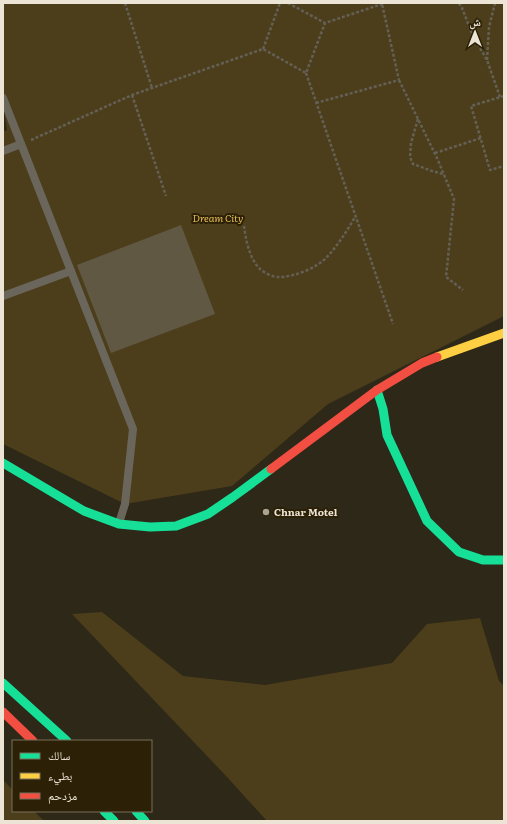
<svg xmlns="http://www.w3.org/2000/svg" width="507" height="824" viewBox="0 0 507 824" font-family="Literata,'Noto Naskh Arabic',serif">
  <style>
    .green { fill: #4c3e1b }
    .building { fill: #615844 }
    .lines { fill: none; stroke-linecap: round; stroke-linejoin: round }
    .path { stroke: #646056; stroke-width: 2.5; stroke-dasharray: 3 2; stroke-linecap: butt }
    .lane { stroke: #6a665b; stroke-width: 8 }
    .fast { stroke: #16e098; stroke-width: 9 }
    .slow { stroke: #ffcf43; stroke-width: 9 }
    .jam { stroke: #f24e42; stroke-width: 9 }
    .poi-dot { fill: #aaa393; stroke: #2c2106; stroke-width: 1.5 }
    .labels { text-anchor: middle; stroke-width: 4; stroke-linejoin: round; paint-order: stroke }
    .park-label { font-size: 10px; font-style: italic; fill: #e8be5b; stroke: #2c2106 }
    .poi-label { font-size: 10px; font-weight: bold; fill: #ece5d5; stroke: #2c2106; text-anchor: start }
  </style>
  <rect width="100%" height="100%" fill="#2e2819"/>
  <g class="green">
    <path d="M3,3H504V316L328,404L232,486L125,504L3,444V132L7,130L3,103Z"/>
    <path d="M102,612L183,676L265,685L392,663L427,624L480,618L499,681L504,686V821H267L227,777L72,614Z"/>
    <path d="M3,780L13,790V811H34L44,821H3Z"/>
  </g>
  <path class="building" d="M181,225L215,314L111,353L77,265Z"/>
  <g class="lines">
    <g class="path">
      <path d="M125,3L152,88"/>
      <path d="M288,3L325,23"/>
      <path d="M459,3L462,8L473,36L487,60L500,97"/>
      <path d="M263,49L280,3"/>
      <path d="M487,60L489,27L495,3"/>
      <path d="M306,73L393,324"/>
      <path d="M399,80L437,158L454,199L446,277L463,290"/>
      <path d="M132,95L166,196"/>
      <path d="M504,96L471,106L490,170L504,166"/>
      <path d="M316,103L399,80L382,4"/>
      <path d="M418,119L411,143L410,157L413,164L432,171L443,174"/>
      <path d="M31,140L132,95L263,49L306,73L325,23L385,3"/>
      <path d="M435,153L481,138"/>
      <path d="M244,226C246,240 249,258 260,269C263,272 274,278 279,277C294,277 317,268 327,257C338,245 347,231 355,217"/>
    </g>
    <g class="lane">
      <path d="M3,98L133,429L125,504L119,523"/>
      <path d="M3,151L21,144"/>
      <path d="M3,296L71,271"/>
    </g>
    <g class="fast">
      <path d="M377,390L383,409L387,435L427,521L459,552L483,560H504"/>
      <path d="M3,463L84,511L119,524L150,527L176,526L208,514L233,497L271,469"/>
      <path d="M3,683L67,741"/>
      <path d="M104,811L114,821"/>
      <path d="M136,811L145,821"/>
    </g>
    <path class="slow" d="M437,357L504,333"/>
    <g class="jam">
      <path d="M271,469L377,390L422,363L437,357"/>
      <path d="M3,712L33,741"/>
    </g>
  </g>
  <circle class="poi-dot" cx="266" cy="512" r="4"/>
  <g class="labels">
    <g class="park-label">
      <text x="218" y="222">Dream City</text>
    </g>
    <g class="poi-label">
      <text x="274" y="516">Chnar Motel</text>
    </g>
  </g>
  <rect width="507" height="824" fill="none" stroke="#ece5d5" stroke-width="8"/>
  <rect x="12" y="740" width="140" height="72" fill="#2c2106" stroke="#796f59"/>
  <rect x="20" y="753" width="20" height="6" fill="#16e098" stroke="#796f59"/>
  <text x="48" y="760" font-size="12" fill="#ece5d5">سالك</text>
  <rect x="20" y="773" width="20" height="6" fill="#ffcf43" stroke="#796f59"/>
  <text x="48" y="780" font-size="12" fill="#ece5d5">بطيء</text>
  <rect x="20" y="793" width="20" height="6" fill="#f24e42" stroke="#796f59"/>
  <text x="48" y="800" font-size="12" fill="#ece5d5">مزدحم</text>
  <g transform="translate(475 32)" stroke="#2c2106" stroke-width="3" paint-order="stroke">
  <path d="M0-3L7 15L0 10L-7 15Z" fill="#ece5d5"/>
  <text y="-6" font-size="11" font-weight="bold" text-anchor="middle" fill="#ece5d5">ش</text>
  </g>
</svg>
